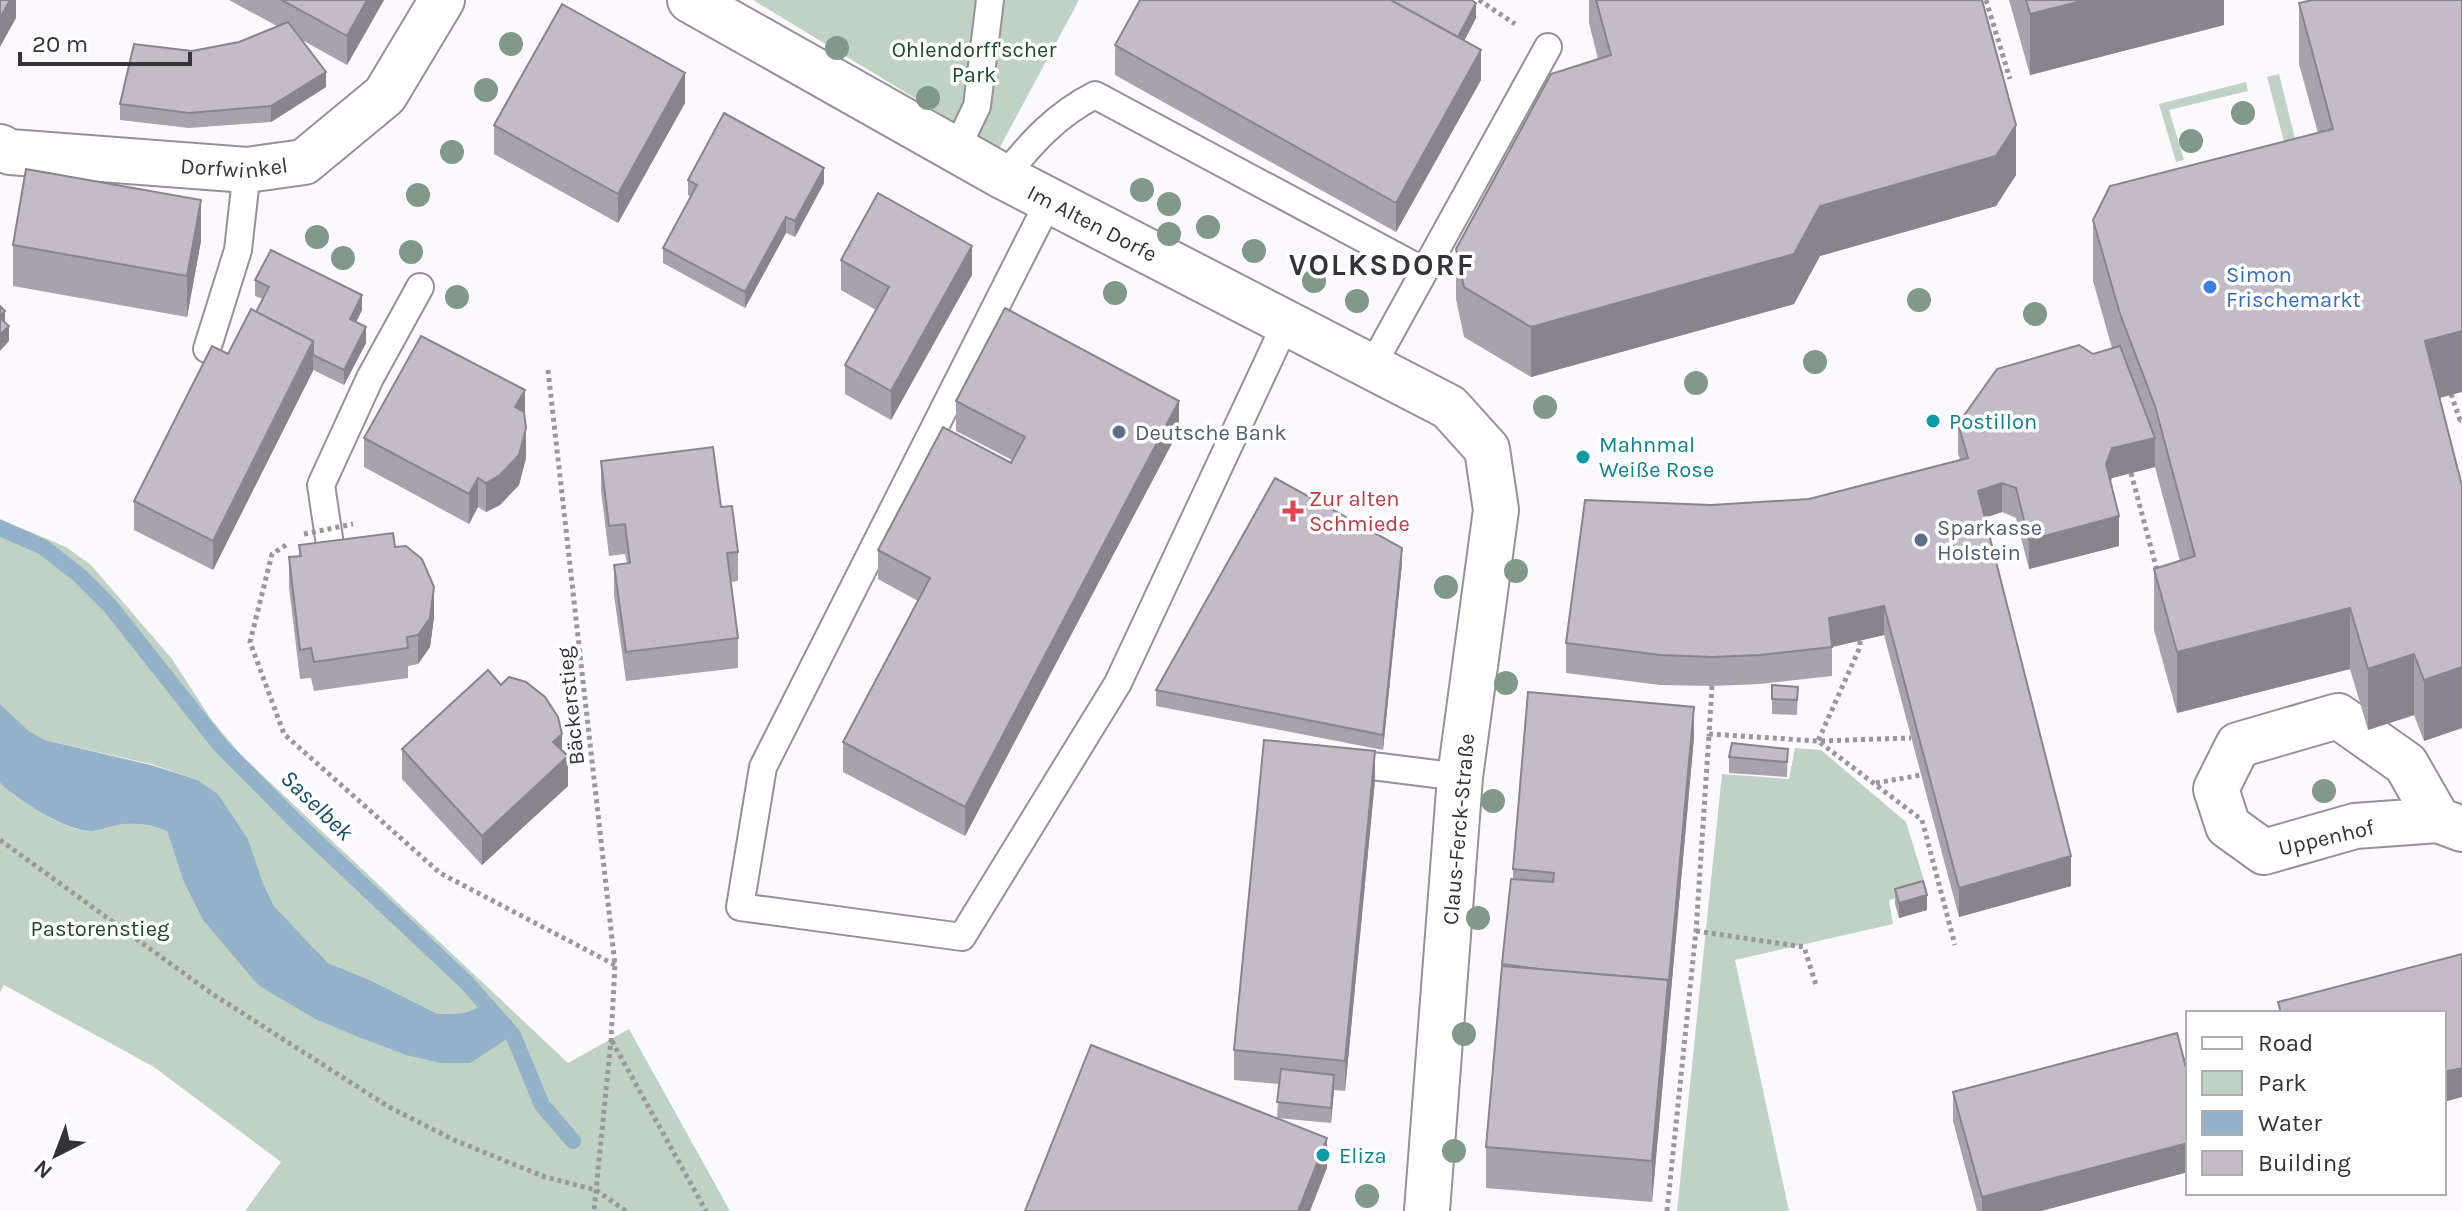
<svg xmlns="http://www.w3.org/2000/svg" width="2462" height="1211" viewBox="0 0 2462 1211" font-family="Karla,sans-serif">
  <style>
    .green { fill: #c0d2c3 }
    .water { fill: #93b1c9 }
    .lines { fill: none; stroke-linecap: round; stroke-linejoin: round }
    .stream { stroke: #93b1c9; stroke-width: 16 }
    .service-casing { stroke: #97909b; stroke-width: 30 }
    .minor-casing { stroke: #97909b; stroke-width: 48 }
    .path { stroke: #9a979c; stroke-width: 5; stroke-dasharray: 4 4; stroke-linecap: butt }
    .service { stroke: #fff; stroke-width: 26 }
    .minor { stroke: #fff; stroke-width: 44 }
    .path-bridge { stroke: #9a979c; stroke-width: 5; stroke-dasharray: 4 4; stroke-linecap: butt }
    .tree { fill: #819988 }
    .wall { fill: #a8a2ac }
    .shaded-wall { fill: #88848c }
    .building { fill: #c3bcc8; stroke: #88848c; stroke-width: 2 }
    .shop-dot { fill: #3f7fe0; stroke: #fff; stroke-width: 3 }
    .culture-dot { fill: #0f9aa8; stroke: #fff; stroke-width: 3 }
    .service-dot { fill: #5c6f8a; stroke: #fff; stroke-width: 3 }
    .health-dot { fill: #e0444e; stroke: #fff; stroke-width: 3 }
    .labels { text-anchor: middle; stroke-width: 7; stroke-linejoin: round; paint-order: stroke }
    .park-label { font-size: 22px; fill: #1c4a28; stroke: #fff }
    .street-label { font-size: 22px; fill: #363338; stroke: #fff }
    .shop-label { font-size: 22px; fill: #366cbe; stroke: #fff; text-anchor: start }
    .culture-label { font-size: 22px; fill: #0d838f; stroke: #fff; text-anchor: start }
    .service-label { font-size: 22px; fill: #4e5e75; stroke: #fff; text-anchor: start }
    .health-label { font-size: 22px; fill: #be3a42; stroke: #fff; text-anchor: start }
    .water-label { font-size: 24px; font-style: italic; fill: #184c6d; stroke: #fff }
    .district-label { font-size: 30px; font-weight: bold; letter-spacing: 2px; fill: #363338; stroke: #fff }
  </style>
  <rect width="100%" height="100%" fill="#fcf9fe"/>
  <g class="green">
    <path d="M753,0H1079L999,149Z"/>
    <path d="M2279,74L2299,155L2286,149L2267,77Z"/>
    <path d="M2246,82L2248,91L2169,110L2184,160L2176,162L2159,104Z"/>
    <path d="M0,519L66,547L91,565L172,659L211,719L240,754L568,1063L629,1029L730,1211H245L281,1162L154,1067L4,985L0,992V783C20,801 66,833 93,831C102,830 110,826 118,825C135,822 151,824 167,831L183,880L259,986L315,1019L406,1055L487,1004L464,1013L438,1014L372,981L328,963L274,906L263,883L248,839L218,794L198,780L151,764L45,740L29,731L0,704Z"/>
    <path d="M1795,748L1821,750L1906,822L1927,890L1889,900L1893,924L1735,960L1789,1211H1677L1722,774L1789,779Z"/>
  </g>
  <path class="water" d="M0,704L29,731L45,740L151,765L198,780L218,794L248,839L263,883L274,906L328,963L372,981L438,1014L464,1013L487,1004L513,1035L470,1063H441L406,1055L361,1038L315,1019L259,986L203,920L183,880L167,831C151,824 135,822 118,825C110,826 102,830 93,831C66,832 20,801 0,783Z"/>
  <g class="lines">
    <path class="stream" d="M0,528L43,547L79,575L110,606L220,745L300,826L467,983L513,1035L542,1105L573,1141"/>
    <defs>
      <g id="service">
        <path d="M956,150L977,106L990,0"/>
        <path d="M1004,177C1031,143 1056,115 1095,95L1424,271"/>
        <path d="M1049,201L763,767L740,907L962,937L1118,683L1286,323"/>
        <path d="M207,349L238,250L247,170"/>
        <path d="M1372,366L1548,47"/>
        <path d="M332,558L321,485L370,378L420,287"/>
        <path d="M1340,762L1460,777"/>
      </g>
      <g id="minor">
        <path id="s1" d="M690,0L1004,177L1449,407L1487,449L1496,510L1460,777L1427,1211"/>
        <path id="s2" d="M0,147L10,152L247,170L304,162L385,95L442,0"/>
        <path d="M2438,820L2355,826L2264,852L2228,826L2216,789L2238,745L2338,716L2406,764L2438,820L2462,829"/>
      </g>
    </defs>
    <use href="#service" class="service-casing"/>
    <use href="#minor" class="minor-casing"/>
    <g class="path">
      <path d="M1479,0L1515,24"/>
      <path d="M1986,0L2010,79"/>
      <path d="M548,370L615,965L611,1040L594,1211"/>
      <path d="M2451,394L2460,420L2462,419"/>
      <path d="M2131,473L2158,574"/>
      <path d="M286,545L272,554L250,642L284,734L440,873L615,965"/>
      <path d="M1860,641V647L1818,741L1911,738"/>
      <path d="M1712,686L1709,734L1818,741L1922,820L1955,945"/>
      <path d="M1876,783L1921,775"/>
      <path d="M0,840L211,993L389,1107L454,1140L545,1177L596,1190L626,1211"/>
      <path d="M1696,931L1804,947L1816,985"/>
      <path d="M612,1041L706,1211"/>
      <path d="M1667,1211L1696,931L1709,734"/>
    </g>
    <use href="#service" class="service"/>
    <use href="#minor" class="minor"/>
    <path class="path-bridge" d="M304,534L353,524"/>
  </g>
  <g class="tree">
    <circle cx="511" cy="44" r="12"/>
    <circle cx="837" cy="48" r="12"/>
    <circle cx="486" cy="90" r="12"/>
    <circle cx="928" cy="98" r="12"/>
    <circle cx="2243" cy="113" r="12"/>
    <circle cx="2191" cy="141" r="12"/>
    <circle cx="452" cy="152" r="12"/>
    <circle cx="1142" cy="190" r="12"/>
    <circle cx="418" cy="195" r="12"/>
    <circle cx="1169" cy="204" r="12"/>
    <circle cx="1208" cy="227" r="12"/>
    <circle cx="1169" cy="234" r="12"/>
    <circle cx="317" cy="237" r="12"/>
    <circle cx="1254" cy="251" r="12"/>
    <circle cx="411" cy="252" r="12"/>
    <circle cx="343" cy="258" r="12"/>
    <circle cx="1314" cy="281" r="12"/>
    <circle cx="1115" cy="293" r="12"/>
    <circle cx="457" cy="297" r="12"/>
    <circle cx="1919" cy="300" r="12"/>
    <circle cx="1357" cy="301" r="12"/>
    <circle cx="2035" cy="314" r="12"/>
    <circle cx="1815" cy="362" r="12"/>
    <circle cx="1696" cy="383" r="12"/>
    <circle cx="1545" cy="407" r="12"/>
    <circle cx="1516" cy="571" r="12"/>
    <circle cx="1446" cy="587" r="12"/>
    <circle cx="1506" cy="683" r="12"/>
    <circle cx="2324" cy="791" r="12"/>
    <circle cx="1493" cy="801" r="12"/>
    <circle cx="1478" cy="918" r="12"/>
    <circle cx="1464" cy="1034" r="12"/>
    <circle cx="1454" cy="1151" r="12"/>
    <circle cx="1367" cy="1196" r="12"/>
  </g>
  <g class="wall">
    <path d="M229,0H384L347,65L302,40L326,87L271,122L189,128L120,120V104L192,51L239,42L277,26Z"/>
    <path d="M1589,0H1982L2016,175L1996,206L1820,256L1794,304L1531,377L1464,337L1456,299V249L1598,59L1589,23Z"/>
    <path d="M2009,0H2224V25L2030,75Z"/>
    <path d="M2299,3L2439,398L2462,486V728L2424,741L2414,715L2368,730L2350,669L2177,713L2154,630V569L2180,561L2155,467L2112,478L2110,482L2119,546L2029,569L2016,518L2002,512L1984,518L2071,886L1959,917L1884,635L1832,647V676L1760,684L1712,686L1660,685L1566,673V643L1711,505L1809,499L1960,460L1958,453V424L2093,354L2112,348L2093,281V220L2318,133L2299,64Z"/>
    <path d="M1476,18L1464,41L1481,80L1396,232L1115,75V45Z"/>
    <path d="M685,103L618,223L494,154V125Z"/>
    <path d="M688,180L824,183L795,237L786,233L745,308L663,263V248L691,197L688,195Z"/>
    <path d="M201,241L187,317L13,286V245Z"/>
    <path d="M841,260L972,275L891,420L845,394V365L876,310L841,290Z"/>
    <path d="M255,280L362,310L356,322L366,343L344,385L313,370L213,570L134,530V501L228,354L256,312L263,299L255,296Z"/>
    <path d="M956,401L1179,430L965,836L843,772V742L918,601L878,579V550L1011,463L1012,460L956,431Z"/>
    <path d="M525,419L526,458L519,485L500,505L486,512L478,507L469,524L364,467V438Z"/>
    <path d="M601,461L721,507L738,552V581L731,582L738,638V668L626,681L614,595V565L627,563L625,554L609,556L601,490Z"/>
    <path d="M299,545L434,617L430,647L418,664L408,666V678L314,691L311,678L300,679L289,587V557L299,556Z"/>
    <path d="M1402,563L1383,750L1156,706V690Z"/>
    <path d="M501,685L562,751L568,786L482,865L402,779V749Z"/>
    <path d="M1772,685L1798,687L1797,715L1772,714Z"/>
    <path d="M1694,737L1652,1202L1486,1188V1147L1511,879H1513V869Z"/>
    <path d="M1788,749L1787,777L1729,773V757Z"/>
    <path d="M1375,780L1345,1091L1334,1090L1331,1123L1277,1118L1279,1084L1234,1080V1050Z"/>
    <path d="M1895,889L1927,910L1899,918L1895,904Z"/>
    <path d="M2188,1059V1172L2041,1211H1977L1953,1121V1092Z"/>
  </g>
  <g class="shaded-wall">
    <path d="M8,0H16V18L0,47V18Z"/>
    <path d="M367,0H384L347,65V36Z"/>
    <path d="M2085,0H2224V25L2030,75V14Z"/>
    <path d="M1476,3V18L1452,64V48Z"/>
    <path d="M1481,50V80L1396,232V203Z"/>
    <path d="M326,72V87L271,122V106Z"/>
    <path d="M685,73V103L618,223V194Z"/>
    <path d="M2016,125V175L1996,206L1820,256L1794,304L1531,377V327Z"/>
    <path d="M824,168V183L795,237V221Z"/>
    <path d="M201,200V241L187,317V276Z"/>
    <path d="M786,217V233L745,308V292Z"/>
    <path d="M972,246V275L891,420V391Z"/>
    <path d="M362,295V310L350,335V319Z"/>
    <path d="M5,311V326L0,332V316Z"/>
    <path d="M9,326V341L0,351V335Z"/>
    <path d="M366,327V343L344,385V370Z"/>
    <path d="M2462,331V392L2425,402V341Z"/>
    <path d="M313,341V371L213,570V541Z"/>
    <path d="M525,390V420L515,407Z"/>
    <path d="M1179,401V430L965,836V807Z"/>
    <path d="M526,428V458L519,485L500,505L486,512V483Z"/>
    <path d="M2155,438V467L2112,478L2106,493V464L2112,448Z"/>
    <path d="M478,478V507L469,524V494Z"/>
    <path d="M2002,483V512L1978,520V491Z"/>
    <path d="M2119,516V546L2029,569V540Z"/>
    <path d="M1402,548V563L1383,750V735Z"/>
    <path d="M434,587V617L430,647L418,664V635Z"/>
    <path d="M1884,606V635L1832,647L1829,618Z"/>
    <path d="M2350,608V669L2177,713V652Z"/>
    <path d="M2414,654V715L2368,730V669Z"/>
    <path d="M2462,667V728L2424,741V680Z"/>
    <path d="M1694,707V737L1652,1202V1161Z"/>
    <path d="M562,734V761L568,756V786L482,865V836L553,742Z"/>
    <path d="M1375,751V780L1345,1091V1061Z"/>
    <path d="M2071,856V886L1959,917V888Z"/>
    <path d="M1927,895V910L1899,918V903Z"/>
    <path d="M2462,1068V1097L2444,1102V1072Z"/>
    <path d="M1334,1075V1090L1331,1123V1108Z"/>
    <path d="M1327,1138V1168L1310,1211H1298Z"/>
    <path d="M2188,1143V1172L2041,1211H1982V1197Z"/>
  </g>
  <g class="building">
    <path d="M0,0H10L0,18Z"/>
    <path d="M282,0H367L347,36Z"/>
    <path d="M1140,0H1391L1481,50L1396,203L1115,45Z"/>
    <path d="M1391,0H1471L1476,3L1458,37Z"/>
    <path d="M1596,0H1982L2016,125L1996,156L1820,206L1794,254L1531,327L1464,287L1456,249L1551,74L1611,55Z"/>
    <path d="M2026,0H2085L2030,14Z"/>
    <path d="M2313,0H2462V331L2425,341L2462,486V667L2424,680L2414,654L2368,669L2350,608L2177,652L2154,569L2195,556L2155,406L2120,314L2093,220L2110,186L2333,129L2299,3Z"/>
    <path d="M562,4L685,73L618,194L494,125Z"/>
    <path d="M288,22L326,72L271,106L189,113L120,104L134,44L192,51L239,42Z"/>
    <path d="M724,113L824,168L795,221L786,217L745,292L663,248L697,185L688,180Z"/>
    <path d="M26,169L201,200L187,276L13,245Z"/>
    <path d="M878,193L972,246L891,391L845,365L889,287L841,260Z"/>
    <path d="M271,250L362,295L350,319L366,327L344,370L313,355V341L256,312L269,287L255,280Z"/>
    <path d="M0,306L5,311L0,316Z"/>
    <path d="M1005,308L1179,401L965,807L843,742L930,578L878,550L943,427L1011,463L1025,437L956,401Z"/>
    <path d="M251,309L313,341L213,541L134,501L212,346L228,354Z"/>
    <path d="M0,318L9,326L0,335Z"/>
    <path d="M421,336L525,390L515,407L524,412L526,428L519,455L500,475L486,483L478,478L469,494L364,438Z"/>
    <path d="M2079,345L2093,354L2120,346L2155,438L2112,448L2106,464L2119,516L2029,540L2016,488L2002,483L1978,491L2071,856L1959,888L1884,606L1829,618L1832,647L1760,655L1712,657L1660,655L1566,643L1585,500L1711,505L1809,499L1968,458L1958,424L1997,369Z"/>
    <path d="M713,447L721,507L732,506L738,552L727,553L738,638L626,652L614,565L630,563L625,524L609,526L601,461Z"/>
    <path d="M1275,478L1402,548L1383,735L1156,690Z"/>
    <path d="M393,533L395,547L406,546L422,559L434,587L430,618L418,635L407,637L408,648L314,662L311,648L300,650L289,557L301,556L299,545Z"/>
    <path d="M488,670L501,685L509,677L526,682L545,697L558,717L562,734L553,742L568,756L482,836L402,749Z"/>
    <path d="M1772,685L1798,687L1797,700L1772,699Z"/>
    <path d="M1528,692L1694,707L1668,991V980L1545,970L1502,964L1511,879L1553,882L1554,873L1513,869Z"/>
    <path d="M1264,740L1375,751L1345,1061L1234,1050Z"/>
    <path d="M1732,743L1788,749L1787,762L1729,757Z"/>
    <path d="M1923,881L1927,895L1899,903L1895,889Z"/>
    <path d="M2462,954V1068L2444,1072V1013H2281L2278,1002Z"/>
    <path d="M1502,966L1668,980L1652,1161L1486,1147Z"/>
    <path d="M2177,1033L2188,1075V1143L1982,1197L1953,1092Z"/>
    <path d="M1091,1045L1327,1138L1298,1211H1025Z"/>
    <path d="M2188,1059V1075L2184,1060Z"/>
    <path d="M1281,1069L1334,1075L1331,1108L1277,1102Z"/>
  </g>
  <circle class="shop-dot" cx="2210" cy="287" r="8"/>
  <g class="culture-dot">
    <circle cx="1933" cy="421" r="8"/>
    <circle cx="1583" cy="457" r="8"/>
    <circle cx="1323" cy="1155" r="8"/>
  </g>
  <g class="service-dot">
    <circle cx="1119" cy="432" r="8"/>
    <circle cx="1921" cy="540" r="8"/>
  </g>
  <path class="health-dot" d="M1289 499h8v8h8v8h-8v8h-8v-8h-8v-8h8z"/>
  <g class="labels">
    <g class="park-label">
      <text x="974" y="57">Ohlendorff'scher<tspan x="974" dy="25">Park</tspan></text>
      <text x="100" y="936">Pastorenstieg</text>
    </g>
    <g class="street-label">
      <text dy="8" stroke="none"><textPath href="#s2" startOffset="236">Dorfwinkel</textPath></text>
      <text dy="8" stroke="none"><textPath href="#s1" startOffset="460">Im Alten Dorfe</textPath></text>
      <text transform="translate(570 706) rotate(-96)" y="8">Bäckerstieg</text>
      <text transform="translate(1458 829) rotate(-85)" y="8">Claus-Ferck-Straße</text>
      <text transform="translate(2326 837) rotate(-13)" y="8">Uppenhof</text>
    </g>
    <g class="shop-label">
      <text x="2226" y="282">Simon<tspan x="2226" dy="25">Frischemarkt</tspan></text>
    </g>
    <g class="culture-label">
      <text x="1949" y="429">Postillon</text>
      <text x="1599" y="452">Mahnmal<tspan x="1599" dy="25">Weiße Rose</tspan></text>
      <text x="1339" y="1163">Eliza</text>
    </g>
    <g class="service-label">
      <text x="1135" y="440">Deutsche Bank</text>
      <text x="1937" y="535">Sparkasse<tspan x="1937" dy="25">Holstein</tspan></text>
    </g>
    <g class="health-label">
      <text x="1309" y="506">Zur alten<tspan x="1309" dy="25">Schmiede</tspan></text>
    </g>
    <g class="water-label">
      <text transform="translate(317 805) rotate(44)" y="8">Saselbek</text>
    </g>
    <g class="district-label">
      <text x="1382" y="275">VOLKSDORF</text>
    </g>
  </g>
  <rect x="2186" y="1011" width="260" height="184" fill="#ffffff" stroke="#afadaf" stroke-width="2"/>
  <rect x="2202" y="1037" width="40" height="12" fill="#ffffff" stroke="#afadaf" stroke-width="2"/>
  <text x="2258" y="1051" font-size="24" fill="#363338">Road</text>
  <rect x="2202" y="1071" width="40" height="24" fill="#c0d2c3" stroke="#afadaf" stroke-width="2"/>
  <text x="2258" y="1091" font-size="24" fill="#363338">Park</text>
  <rect x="2202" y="1111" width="40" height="24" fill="#93b1c9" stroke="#afadaf" stroke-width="2"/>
  <text x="2258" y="1131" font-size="24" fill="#363338">Water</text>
  <rect x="2202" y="1151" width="40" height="24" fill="#c3bcc8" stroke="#afadaf" stroke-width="2"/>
  <text x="2258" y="1171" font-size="24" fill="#363338">Building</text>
  <g transform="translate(56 1155) rotate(222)" stroke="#ffffff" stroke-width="6" paint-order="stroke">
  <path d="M0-6L14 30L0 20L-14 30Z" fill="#363338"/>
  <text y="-12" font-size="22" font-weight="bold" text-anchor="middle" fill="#363338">N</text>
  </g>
  <path d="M20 52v12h170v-12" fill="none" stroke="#363338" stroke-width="4"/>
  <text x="32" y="52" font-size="24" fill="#363338" stroke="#ffffff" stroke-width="6" paint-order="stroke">20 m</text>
</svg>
